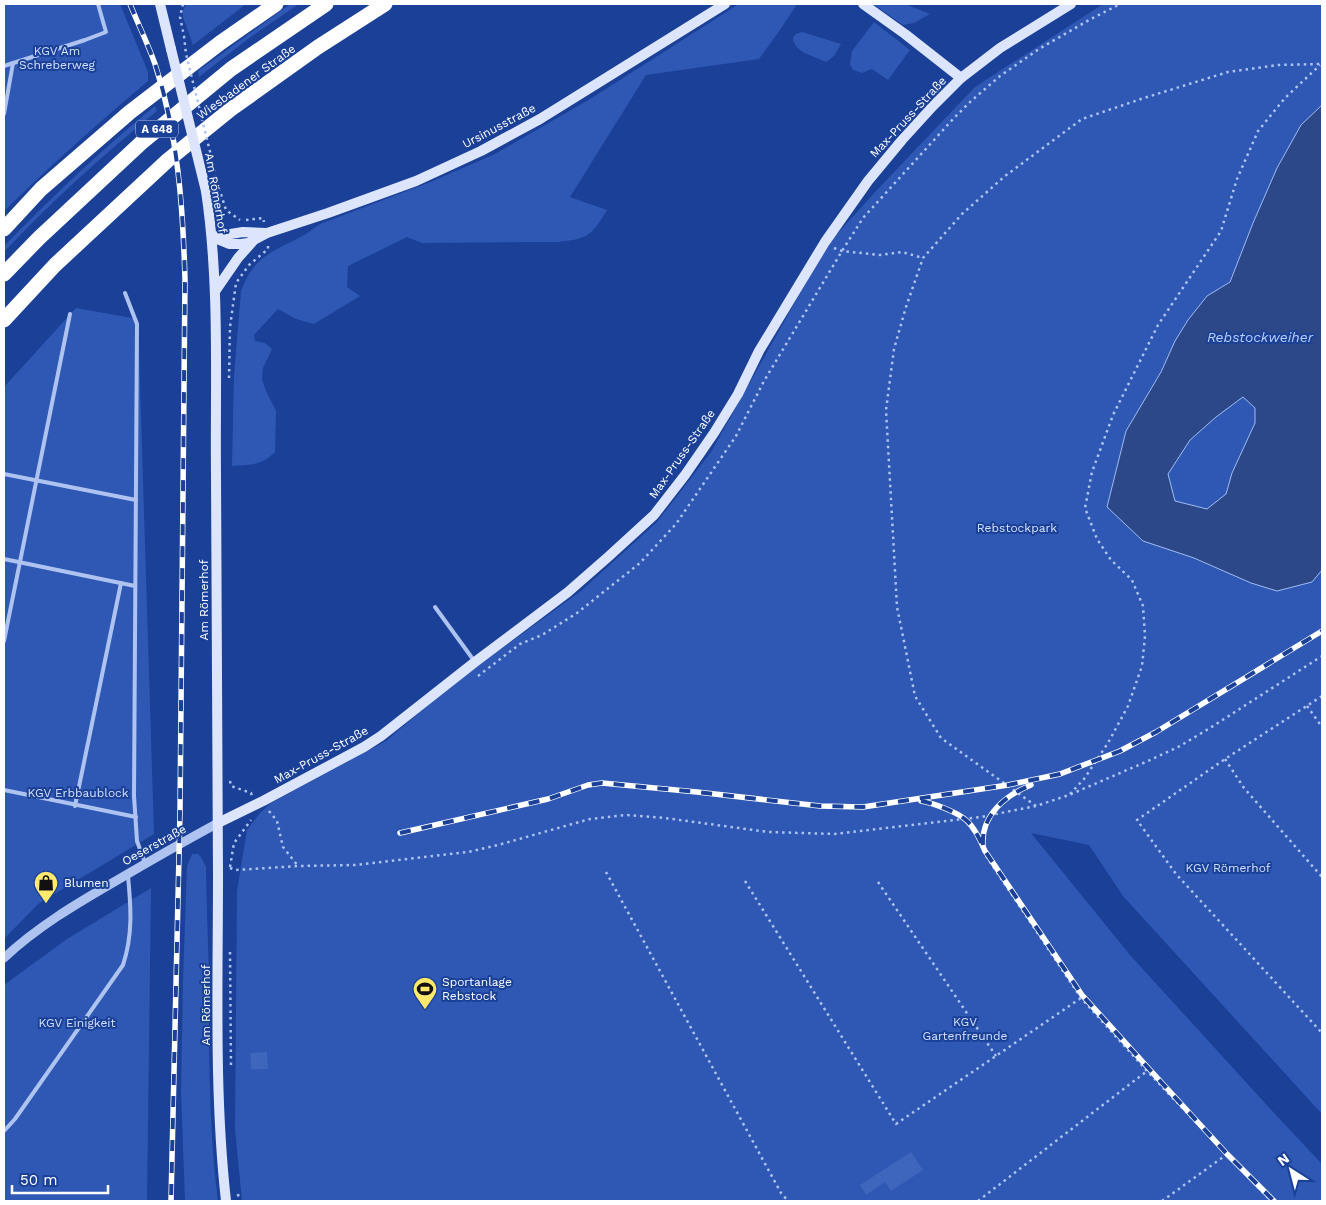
<svg xmlns="http://www.w3.org/2000/svg" width="1326" height="1205" viewBox="0 0 1326 1205" font-family="'Work Sans',sans-serif">
  <style>
    .green { fill: #2e58b4 }
    .water { fill: #2d4889; stroke: #a1bcf2; fill-rule: evenodd }
    .building { fill: #3e66bc }
    .lines { fill: none; stroke-linecap: round; stroke-linejoin: round }
    .path { stroke: #aec3f0; stroke-width: 2.5; stroke-dasharray: 2.5 4; stroke-linecap: butt }
    .service { stroke: #aec3f0; stroke-width: 4 }
    .tertiary { stroke: #aec3f0; stroke-width: 9 }
    .secondary { stroke: #dce5fb; stroke-width: 10 }
    .motorway { stroke: #fff; stroke-width: 15 }
    .rail-casing { stroke: #fff; stroke-width: 5.5 }
    .rail { stroke: #1a4097; stroke-width: 4; stroke-dasharray: 11; stroke-linecap: butt }
    .path-bridge { stroke: #aec3f0; stroke-width: 2.5; stroke-dasharray: 2.5 4; stroke-linecap: butt }
    .secondary-bridge { stroke: #dce5fb; stroke-width: 10 }
    .labels { text-anchor: middle; stroke-width: 4; stroke-linejoin: round; paint-order: stroke }
    .shield { fill: #1a4097; stroke: #bac6e0; stroke-width: 1 }
    .shield-label { font-size: 11px; font-weight: bold; fill: #fff }
    .park-label { font-size: 12px; fill: #d5e1fb; stroke: #1a4097 }
    .street-label { font-size: 12px; fill: #fff; stroke: #1a4097 }
    .poi-label { font-size: 12px; fill: #fff; stroke: #1a4097; text-anchor: start }
    .water-label { font-size: 14px; font-style: italic; fill: #bacef7; stroke: #1a4097 }
  </style>
  <rect width="100%" height="100%" fill="#1a4097"/>
  <g class="green">
    <path d="M4,4H120L148,72V81C98,123 50,166 4,211Z"/>
    <path d="M186,4H246L193,45L183,17V11Z"/>
    <path d="M290,4H299L252,36L199,77L198,71Z"/>
    <path d="M739,4H797L780,30L759,59L646,75L570,197L607,210C592,236 587,239 557,242L422,243L407,237L348,266L347,287L360,296L314,324L296,319L278,309L254,335L255,341L265,343L272,349L263,368L262,379L266,391L276,411L275,452C261,466 250,465 232,466L234,375L241,291C245,282 248,274 254,267C267,251 287,245 304,235C310,232 315,227 320,224L428,183L495,154L590,99Z"/>
    <path d="M873,4H905L930,14L914,23L903,25Z"/>
    <path d="M1103,4H1322V1114L1123,896L1089,845L1031,833L1130,955L1274,1113L1322,1164V1201H242L235,1129L237,891L247,830L260,813L271,803L386,741L450,686L581,591L657,522L711,452L827,245L877,190L975,87Z"/>
    <path d="M874,22L910,50L888,80L872,69L862,73L853,70L850,64L852,51Z"/>
    <path d="M802,32L841,44L834,56L826,62C814,56 793,52 793,37L796,34Z"/>
    <path d="M155,106L157,111C103,155 51,202 4,252V246C52,197 102,149 155,106Z"/>
    <path d="M76,308L138,319L154,834L38,904L4,939V387Z"/>
    <path d="M192,854H198L201,857L206,867C206,907 209,948 209,989C209,1060 209,1131 218,1201H185L181,1092L183,980L187,866Z"/>
    <path d="M151,888L147,1201H4V985L67,939Z"/>
  </g>
  <path class="water" d="M1322,105V570L1312,582L1277,591L1251,583L1194,558L1143,541L1107,507L1126,431L1161,372L1175,341L1188,320L1207,296L1230,282L1253,223L1277,168L1301,125ZM1243,397L1255,408V423L1232,473L1226,494L1207,509L1175,501L1168,474L1190,440L1216,417Z"/>
  <g class="building">
    <path d="M267,1052L268,1069H251L250,1053Z"/>
    <path d="M911,1152L923,1170L891,1191L885,1182L866,1195L860,1185Z"/>
  </g>
  <g class="lines">
    <g class="path">
      <path d="M183,4L180,17L184,36"/>
      <path d="M219,188L226,210L240,220"/>
      <path d="M246,220L263,218L264,222"/>
      <path d="M834,248L842,251L880,255L902,252L923,258"/>
      <path d="M229,378L230,327L236,283L249,265L268,249V245"/>
      <path d="M478,676L520,644L542,635L577,613L640,563L676,524L736,436L764,381L842,251L863,218L954,118L971,101L1000,76L1039,49L1089,20L1120,4"/>
      <path d="M1322,696L1225,759L1137,820L1176,874L1322,1033"/>
      <path d="M1307,706L1322,727"/>
      <path d="M1225,759L1244,788L1322,877"/>
      <path d="M230,781L231,786L251,793L252,796"/>
      <path d="M1070,794L1084,779L1108,743L1128,706L1142,666L1145,636L1143,606L1132,580L1111,560L1097,539L1085,508L1092,472L1113,415L1158,325L1221,231L1237,179L1258,131L1285,98L1320,65"/>
      <path d="M1036,806L941,738L915,696L897,607L886,410L894,349L906,307L923,258L962,214L1005,176L1082,119L1144,98L1228,72L1278,65L1322,64"/>
      <path d="M269,811L277,821L283,847L298,866"/>
      <path d="M986,856L1081,998L1147,1071L1271,1201"/>
      <path d="M230,867L234,843L251,820"/>
      <path d="M230,868L236,870L298,866L355,865L468,852L498,845L590,819L626,815L665,818L768,832L835,834L981,817L1036,806L1069,795L1148,761L1180,746L1210,728L1322,656"/>
      <path d="M606,872L781,1193L788,1201"/>
      <path d="M745,881L896,1124L1081,998"/>
      <path d="M878,882L996,1056"/>
      <path d="M230,952L231,1067"/>
      <path d="M238,1194L239,1201"/>
      <path d="M978,1201L1147,1071"/>
      <path d="M1162,1201L1226,1155"/>
    </g>
    <g class="service">
      <path d="M4,66L85,40L106,32L98,4"/>
      <path d="M4,114L13,63"/>
      <path d="M125,293L137,324L134,796L137,841L145,863"/>
      <path d="M4,474L136,500"/>
      <path d="M4,559L135,586"/>
      <path d="M435,607L475,662"/>
      <path d="M4,641L70,314"/>
      <path d="M4,790L136,817"/>
      <path d="M75,806L121,583"/>
      <path d="M4,1131L15,1119L123,965C133,935 131,907 128,876"/>
    </g>
    <path class="tertiary" d="M4,958C37,927 76,904 114,882C148,862 183,842 218,823"/>
    <g class="secondary">
      <path d="M160,4L171,49"/>
      <path d="M863,4L905,34L961,78"/>
      <path d="M206,191C220,285 215,380 216,475C216,609 218,742 218,876C218,984 214,1093 226,1201"/>
      <path d="M212,237L229,244H241L248,243L267,233L328,213L416,181L481,151L540,119L725,4"/>
      <path d="M212,237L243,232L266,233"/>
      <path d="M216,290L238,258L253,241"/>
      <path d="M218,823L263,801L364,747L381,736L475,662L568,592L608,557L654,515L685,475L714,433L738,394L759,351L825,242L868,181L902,140L933,106L961,78L1000,48L1071,4"/>
    </g>
    <g class="motorway">
      <path d="M4,229L41,189L130,112L220,43L276,4"/>
      <path d="M4,274L39,238L141,143L231,69L326,4"/>
      <path d="M4,320L55,265L168,160L231,109L318,47L385,4"/>
    </g>
    <defs>
      <g id="rail">
        <path d="M130,4C138,24 148,44 155,64C178,134 183,207 185,280L180,812L171,1201"/>
        <path d="M921,801C933,803 957,812 966,820C975,828 980,840 985,851L1082,995L1151,1071L1227,1154L1274,1201"/>
        <path d="M400,833L548,799L588,785L602,783L697,792L820,806L863,807L1008,785L1060,774L1120,751L1156,732L1322,631"/>
        <path d="M983,845C981,815 1006,795 1031,785"/>
      </g>
    </defs>
    <use href="#rail" class="rail-casing"/>
    <use href="#rail" class="rail"/>
    <path class="path-bridge" d="M184,36L186,54L219,188"/>
    <path class="secondary-bridge" d="M171,49L206,191"/>
  </g>
  <defs>
    <symbol id="shop-pin" viewBox="-11 -11 22 30"><path d="M0 17L-7.5 6A9.5 9.5 0 1 1 7.5 6Z" fill="#ffe96d" stroke="#1a4097"/><path d="M-5-2.5h2.3a2.7 3.5 0 0 1 5.4 0H5L5.5 6h-11ZM-1.5-2.5h3a1.5 2.3 0 0 0-3 0Z" fill="#111"/></symbol>
    <symbol id="stadium-pin" viewBox="-11 -11 22 30"><path d="M0 17L-7.5 6A9.5 9.5 0 1 1 7.5 6Z" fill="#ffe96d" stroke="#1a4097"/><path d="M0-5a6.5 5 0 1 0 0 10a6.5 5 0 1 0 0-10ZM-3.5-1.8h7v3.6h-7Z" fill="#111"/></symbol>
  </defs>
  <g fill-rule="evenodd">
    <use href="#shop-pin" x="32" y="869" width="28" height="38"/>
    <use href="#stadium-pin" x="411" y="975" width="28" height="38"/>
  </g>
  <g class="labels">
    <rect class="shield" x="136" y="120.5" width="42" height="17" rx="4"/>
    <g class="shield-label">
      <text x="157" y="133">A 648</text>
    </g>
    <g class="park-label">
      <text x="57" y="55">KGV Am<tspan x="57" dy="14">Schreberweg</tspan></text>
      <text x="1017" y="532">Rebstockpark</text>
      <text x="78" y="797">KGV Erbbaublock</text>
      <text x="1228" y="872">KGV Römerhof</text>
      <text x="965" y="1026">KGV<tspan x="965" dy="14">Gartenfreunde</tspan></text>
      <text x="77" y="1027">KGV Einigkeit</text>
    </g>
    <g class="street-label">
      <text transform="translate(246 82) rotate(-36)" y="4">Wiesbadener Straße</text>
      <text transform="translate(908 117) rotate(-47)" y="4">Max-Pruss-Straße</text>
      <text transform="translate(499 126) rotate(-28)" y="4">Ursinusstraße</text>
      <text transform="translate(216 193) rotate(80)" y="4">Am Römerhof</text>
      <text transform="translate(682 454) rotate(-55)" y="4">Max-Pruss-Straße</text>
      <text transform="translate(204 600) rotate(-90)" y="4">Am Römerhof</text>
      <text transform="translate(321 755) rotate(-29)" y="4">Max-Pruss-Straße</text>
      <text transform="translate(154 845) rotate(-29)" y="4">Oeserstraße</text>
      <text transform="translate(206 1005) rotate(-90)" y="4">Am Römerhof</text>
    </g>
    <g class="poi-label">
      <text x="64" y="887">Blumen</text>
      <text x="442" y="986">Sportanlage<tspan x="442" dy="14">Rebstock</tspan></text>
    </g>
    <g class="water-label">
      <text x="1260" y="342">Rebstockweiher</text>
    </g>
  </g>
  <rect width="1326" height="1205" fill="none" stroke="#ffffff" stroke-width="10"/>
  <g transform="translate(1291 1170) rotate(324)" stroke="#1a4097" stroke-width="4" paint-order="stroke">
  <path d="M0-4L9 19L0 12L-9 19Z" fill="#ffffff"/>
  <text y="-8" font-size="14" font-weight="bold" text-anchor="middle" fill="#ffffff">N</text>
  </g>
  <path d="M12 1185v8h96v-8" fill="none" stroke="#ffffff" stroke-width="2.5"/>
  <text x="20" y="1185" font-size="15" fill="#ffffff" stroke="#1a4097" stroke-width="4" paint-order="stroke">50 m</text>
</svg>
